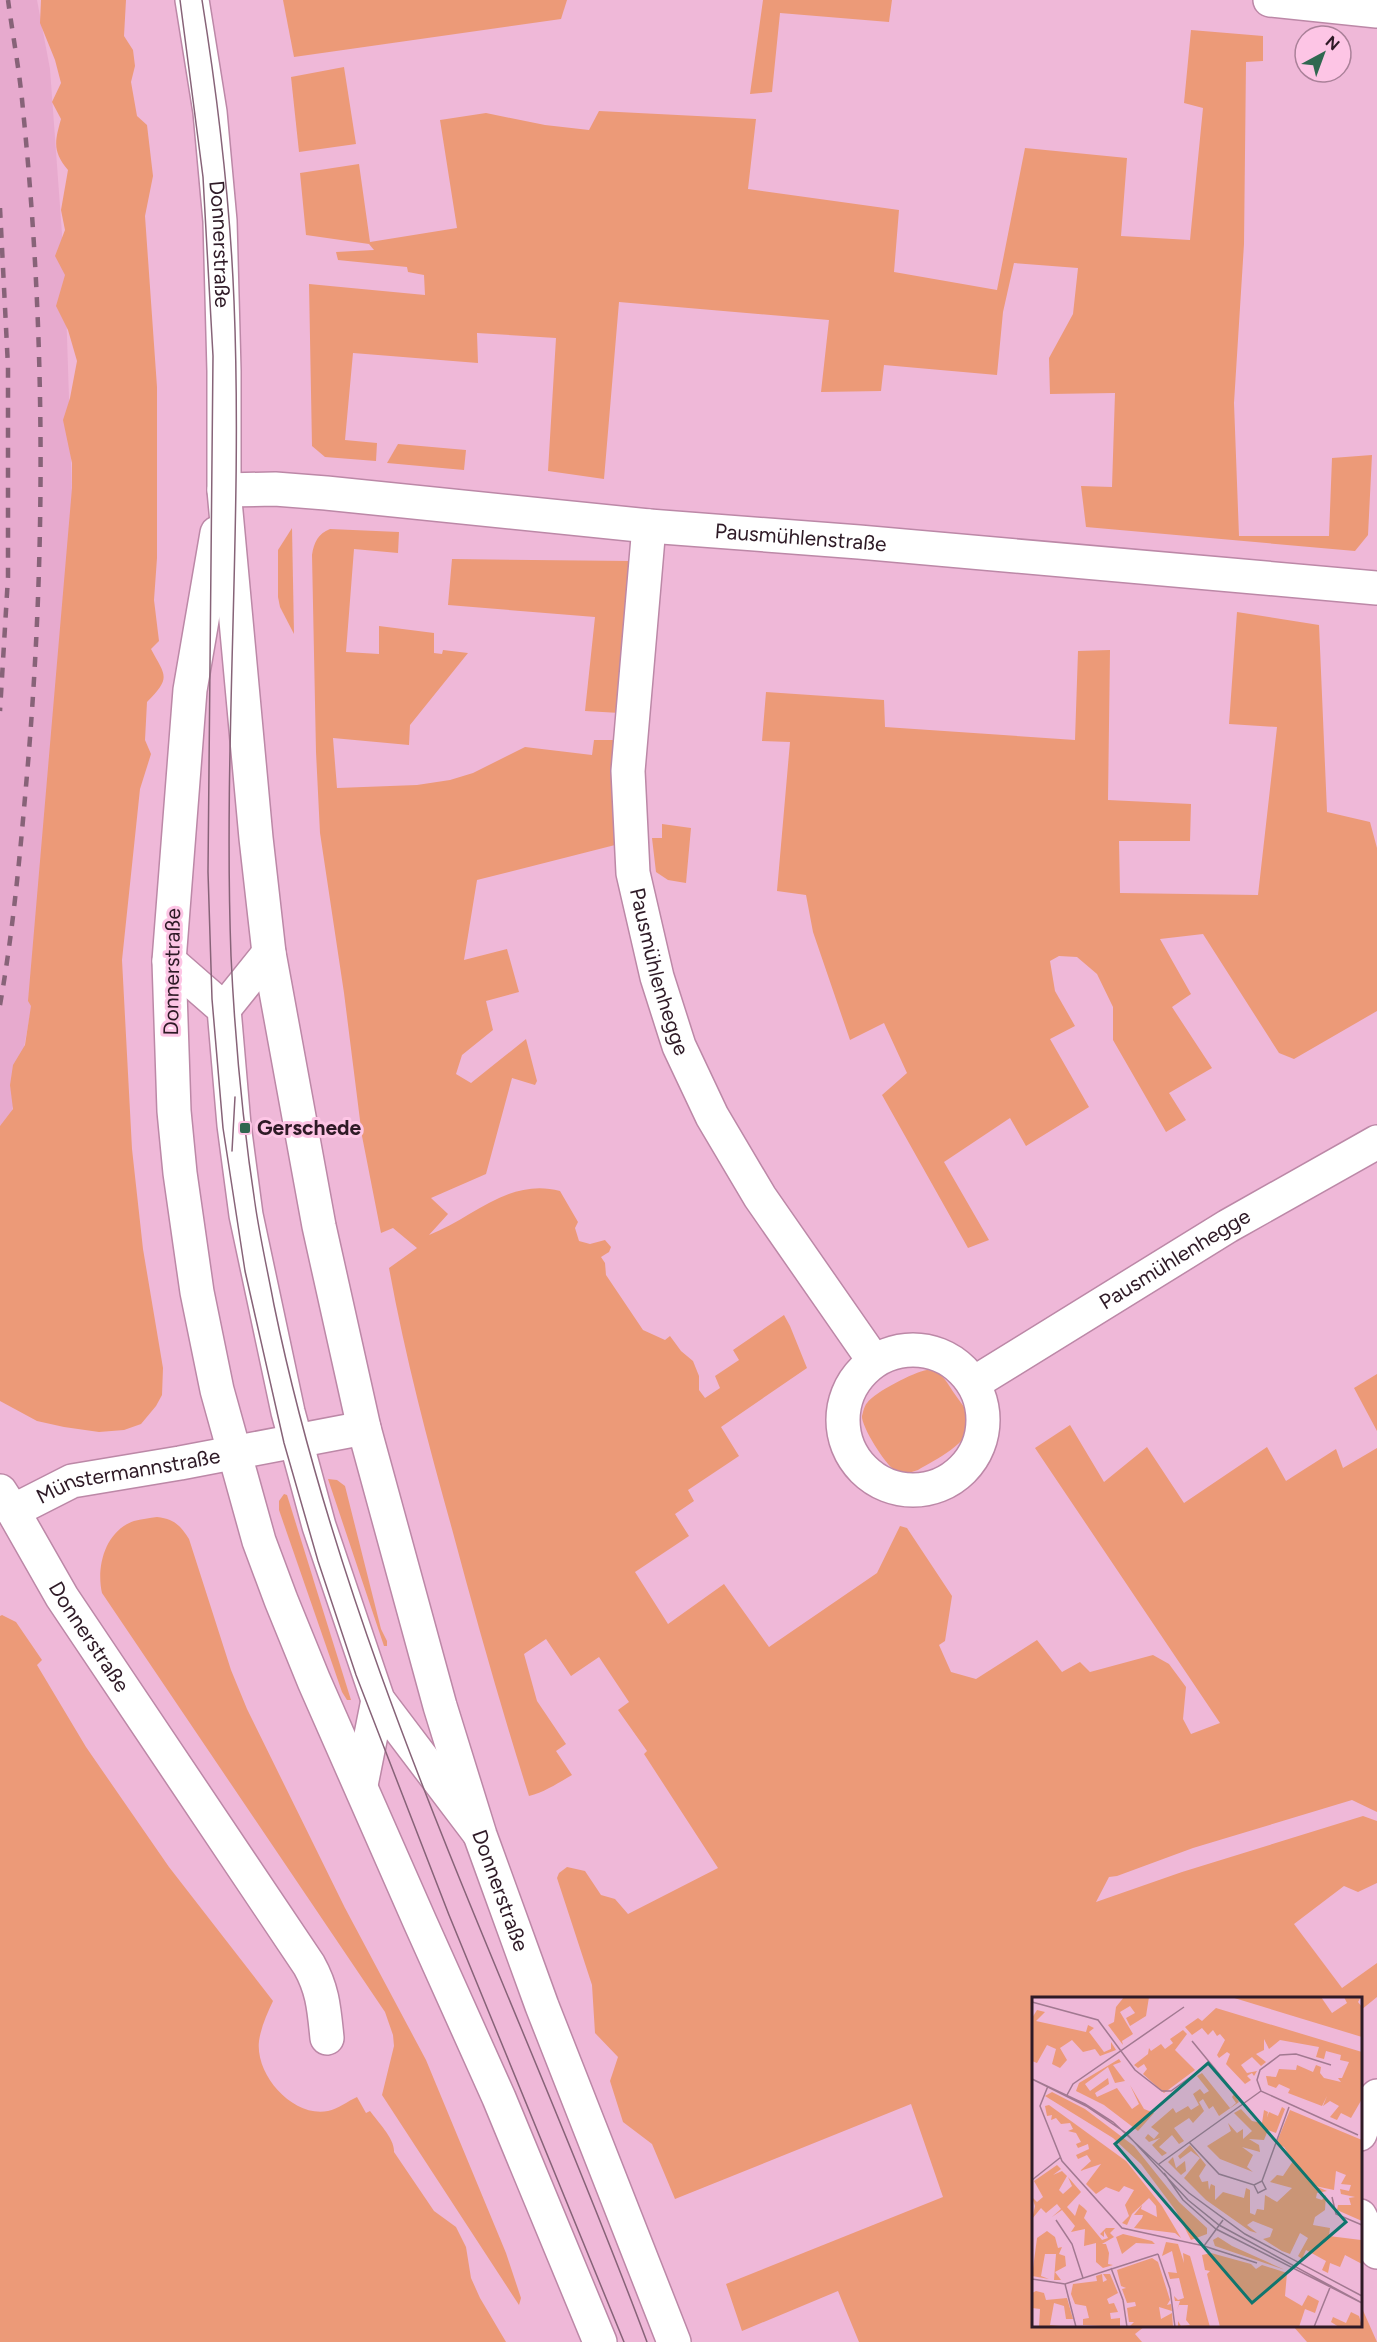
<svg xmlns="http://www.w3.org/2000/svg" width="1377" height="2342" viewBox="0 0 1377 2342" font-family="Figtree,sans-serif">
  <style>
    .built { fill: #e7aace }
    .green { fill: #ec9a78 }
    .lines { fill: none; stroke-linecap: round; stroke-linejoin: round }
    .minor-casing { stroke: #bc88a7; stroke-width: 36 }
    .major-casing { stroke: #bc88a7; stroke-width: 36 }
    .minor { stroke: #fff; stroke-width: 33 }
    .major { stroke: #fff; stroke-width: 33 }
    .tram { stroke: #876378; stroke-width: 1.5 }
    .rail { stroke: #876378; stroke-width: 4.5; stroke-dasharray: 10 10; stroke-linecap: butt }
    .poi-dot { fill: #306850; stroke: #fdc5e5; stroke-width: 2 }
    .labels { text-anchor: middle; stroke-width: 6; stroke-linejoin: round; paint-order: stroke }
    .street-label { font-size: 21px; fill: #2e1a26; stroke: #fdc5e5 }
    .poi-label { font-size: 21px; font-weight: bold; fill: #2e1a26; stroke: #fdc5e5; text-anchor: start }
    .inset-road { fill: none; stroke: #a27991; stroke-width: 1.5 }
    .view { fill: #0f766e; fill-opacity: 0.15; stroke: #0f766e; stroke-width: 3 }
    .inset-edge { fill: none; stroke: #2e1a26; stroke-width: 3 }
  </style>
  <rect width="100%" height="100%" fill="#efb8d8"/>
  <path class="built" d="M0,0H37L50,69L65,275L73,522L37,978L0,1175Z"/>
  <g class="green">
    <path d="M41,0H126L124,36L133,50L135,66L131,82L137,116L147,125L153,176L145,216L157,387V558L154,600L159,641L151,649C166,677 171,677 147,702L145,740L151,754L140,789L122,960L132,1149L143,1249L163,1368L162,1395L156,1406L141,1424L124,1430L99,1432L64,1427L37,1421L0,1401V1126L13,1109L10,1085L13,1065L25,1045L31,1006L28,1001L72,488V463L63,420L70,398L77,361L68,330L56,306L65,275L55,256L65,230L61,210L68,170C52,151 55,141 61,119L52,102L61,83L55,60L40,23Z"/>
    <path d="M283,0H567L561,19L294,57Z"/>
    <path d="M763,0H892L889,22L780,13L772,92L750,94Z"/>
    <path d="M1191,30L1263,36V61L1246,62L1244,244L1234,403L1239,536H1329L1332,458L1372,455L1368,535L1355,551L1086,527L1081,486L1112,487L1115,393L1050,394L1049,358L1073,314L1078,268L1014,263L1003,312L997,375L884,365L881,391L821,392L829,320L619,302L604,479L548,471L556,338L477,333L478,363L353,353L345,440L377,443L376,461L325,457L312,446L309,284L425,295L424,275L408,272L407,267L338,260L336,252L374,250L369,244L306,235L300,173L359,164L370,242L457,228L440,120L486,113L545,125L589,130L599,111L756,119L748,189L899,210L894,272L997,290L1025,148L1127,158L1121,236L1190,240L1203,108L1184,103Z"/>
    <path d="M344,67L356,144L299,152L291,77Z"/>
    <path d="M398,444L466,450L464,470L387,463Z"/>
    <path d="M292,528L294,634L280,607L278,597V550Z"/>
    <path d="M330,529L399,532L398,553L354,549L346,652L379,654V626L434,633V653L442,654L443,650L468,653L410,725L409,745L333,738L337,788L417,785L450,780L473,773L525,747L592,755L594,740H618L620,713L585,711L595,617L448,605L452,559L631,561L615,845L477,880L464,960L507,949L519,992L486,1001L493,1030L462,1055L456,1074L471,1083L526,1039L537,1081L535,1085L512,1078L486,1174L431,1198L448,1214L429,1235C472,1219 509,1177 560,1191L578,1222L575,1228L579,1241L590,1244L605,1240L611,1247L609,1252L601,1257L605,1263L606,1275L643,1330L665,1340L670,1336L681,1351L693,1361L699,1376V1390L705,1398L720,1388L715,1376L739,1360L733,1350L784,1315L790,1326L807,1368L721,1427L739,1456L688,1490L694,1501L675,1514L689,1536L635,1572L668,1624L724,1584L769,1647L877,1573L900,1526L907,1528L952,1596L945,1641L939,1645L951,1672L976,1679L1037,1640L1062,1672L1080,1662L1090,1672L1153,1655L1169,1664L1186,1687L1183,1719L1191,1734L1220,1723L1035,1448L1070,1425L1104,1482L1147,1447L1184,1503L1267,1447L1286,1481L1336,1449L1343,1468L1377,1448V1812L1352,1800L1193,1848L1117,1876L1109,1877L1096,1902L1182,1872L1363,1816L1377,1821V1883L1358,1892L1344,1886L1294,1924L1342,1988L1377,1963V1997L1361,2010L1360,1998H1034V2326H1145L1135,2334L1142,2342H859L838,2291L742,2331L726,2284L943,2197L911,2104L675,2199L652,2144L623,2122L610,2081L618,2057L595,2033L592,1985L557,1878L559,1873L567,1867L585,1871L601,1895L615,1899L628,1914L718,1868L644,1754L647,1751L618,1710L629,1702L599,1657L571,1676L546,1639L524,1654L537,1701L566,1744L556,1751L572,1775C558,1783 545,1792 529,1796C501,1708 476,1619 452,1529C428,1443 405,1356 389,1268L417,1248L393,1228L381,1233L362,1136L344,993L320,833L316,752L312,555C314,542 318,534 330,529Z"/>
    <path d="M1237,612L1319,625L1327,812L1370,822L1377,848V1011L1294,1059L1279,1053L1203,934L1160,939L1191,994L1172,1007L1212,1068L1169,1093L1186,1120L1166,1132L1113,1040V1007L1097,974L1077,957L1059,956L1050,961L1055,991L1075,1026L1050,1039L1089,1107L1026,1146L1010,1118L944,1162L989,1240L968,1248L882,1095L907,1073L884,1023L850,1040L813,932L806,895L777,891L790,742L762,741L766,692L884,700L885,727L1075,740L1078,651L1110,650L1108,800L1191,804L1190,841H1119L1120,893L1258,895L1277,727L1229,724Z"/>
    <path d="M662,824L691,828L686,883L668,880L656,872L652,838H662Z"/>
    <path d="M927,1370C942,1371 946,1381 954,1393C959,1401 969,1411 970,1421C972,1443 934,1460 918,1470C910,1473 903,1474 895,1470C886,1466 861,1426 862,1416C863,1413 864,1406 867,1403C875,1392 914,1372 927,1370Z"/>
    <path d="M1377,1374V1431L1354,1388Z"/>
    <path d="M328,1479L337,1480L345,1486L381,1629L387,1641V1646H384Z"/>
    <path d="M284,1494L287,1495L351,1700H347L342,1692L279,1510V1501Z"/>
    <path d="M157,1517C174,1519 180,1525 189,1539L231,1670L247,1709L345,1908L426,2060L506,2253L521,2298L519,2305L382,2095L394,2046L393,2035L385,2012L102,1593C96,1567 105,1531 134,1521C141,1519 150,1518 157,1517Z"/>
    <path d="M2,1615L16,1622L42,1660L37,1665L86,1747L169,1867L273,2001C267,2014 261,2027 259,2041C255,2075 293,2118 328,2111C338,2109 348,2101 357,2097L366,2113L370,2111C378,2122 395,2139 394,2152L434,2211L456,2227L466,2247L471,2278L480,2298L506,2342H0V1616Z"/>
    <path d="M1361,2306L1377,2342H1307L1293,2326H1360Z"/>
  </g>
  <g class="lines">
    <defs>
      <g id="minor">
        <path d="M1270,0L1377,11"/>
        <path id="s1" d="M224,490L275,489L326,493L649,526L859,542L1377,588"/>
        <path id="s2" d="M649,526L628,771L633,873L657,977L679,1046L712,1116L760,1197L874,1361"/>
        <path d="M169,961L224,1009L234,1125L246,1215L288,1412L319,1526L378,1700L478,1832"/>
        <path d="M224,1009L269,953"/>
        <circle cx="913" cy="1420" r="70"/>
        <path id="s3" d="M974,1383L1228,1226L1377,1142"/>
        <path id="s4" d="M0,1491L13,1511L72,1481L180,1463L364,1428"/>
        <path id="s5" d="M13,1511L62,1597L309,1965C323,1990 324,2009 327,2038"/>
        <path d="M361,1785L378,1700"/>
        <path d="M1360,2134L1369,2109L1377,2096"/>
        <path d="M1360,2216L1377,2252"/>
      </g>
      <g id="major">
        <path id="s6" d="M192,0L210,112L220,221L224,371V490L256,838L269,953L319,1226L364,1428L440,1706L480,1835L542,2006L674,2342"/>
        <path d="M217,533L190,690L169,961L174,1111L180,1173L197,1292L217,1390L259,1541L281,1600L314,1681L420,1922L499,2098L600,2342"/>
      </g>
    </defs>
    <use href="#minor" class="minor-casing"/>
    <use href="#major" class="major-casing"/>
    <use href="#minor" class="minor"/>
    <use href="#major" class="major"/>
    <g class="tram">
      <path d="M180,0L203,177L213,356L208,872L212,999L223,1128L245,1271L284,1443L318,1561L356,1675L449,1915L624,2342"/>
      <path d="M202,0C218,100 230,200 234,301C243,520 223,738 231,956C235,1041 243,1126 256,1210C261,1242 268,1273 274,1305C349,1670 518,1996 647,2342"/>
      <path d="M232,1151L235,1097"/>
    </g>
    <g class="rail">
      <path d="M0,208L8,367V577L0,711"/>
      <path d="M0,1005C14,926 21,844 28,763C46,547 45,327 23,110C20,74 13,37 8,0"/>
    </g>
  </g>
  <rect class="poi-dot" x="239" y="1122" width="12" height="12" rx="3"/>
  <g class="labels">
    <g class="street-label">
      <text dy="7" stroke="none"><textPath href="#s6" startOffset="246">Donnerstraße</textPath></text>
      <text dy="7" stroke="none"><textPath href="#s1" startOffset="579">Pausmühlenstraße</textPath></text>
      <text dy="7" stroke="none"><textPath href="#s2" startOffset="450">Pausmühlenhegge</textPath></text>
      <text transform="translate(172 972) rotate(-89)" y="7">Donnerstraße</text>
      <text dy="7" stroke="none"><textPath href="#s3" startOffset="236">Pausmühlenhegge</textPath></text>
      <text dy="7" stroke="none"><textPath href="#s4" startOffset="146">Münstermannstraße</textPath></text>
      <text dy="7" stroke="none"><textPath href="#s5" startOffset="147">Donnerstraße</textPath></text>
      <text dy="7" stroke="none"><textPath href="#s6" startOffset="1924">Donnerstraße</textPath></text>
    </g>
    <g class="poi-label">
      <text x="257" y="1135">Gerschede</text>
    </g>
  </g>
  <g transform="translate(1032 1997)">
    <rect width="330" height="330" fill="#efb8d8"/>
    <path d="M92,0H117L114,19L98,29L94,21L103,16L98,9L88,15L101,37L90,44L91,48L76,28L82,25L84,10ZM199,0H289L300,16L315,6L312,0H329L326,5L330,10V40ZM184,11L330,55V102L319,121L309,116L305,123L298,120L307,109L298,104L291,109L295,99L290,109L256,96L258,92L247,87L244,91L236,88L234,79L244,80L247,72L264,73L265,68L281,75L284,68L289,70L288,76L292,81L309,85L306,81H310L317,65L308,63L309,58L294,54L292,62L284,60L287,50L248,43L237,52L232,42V53L224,57L234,65L229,69L220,60L209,68L215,76L225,74L222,79L220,76L215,79L219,83L213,87L194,67L198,57L195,55L187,61L185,58L193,43L188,37L185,39L181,33L176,38L170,31L160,38L153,30L166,21L170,24ZM5,13L13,15L4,24L54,35L56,28L62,31L57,35L72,55L79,52V45L84,53L68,59L63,52L51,55L40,43L28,51L35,63L28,71L20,67L24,52L15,48L5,66L0,64V21ZM151,33L155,37L143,53L163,73L132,96L111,77L115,72L112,67L106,71L102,68L116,57L117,51L119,54L129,47L133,52L141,46L138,42ZM87,62L89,65L81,68L93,84L83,86L76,70L53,87L58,94L76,81L77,87L63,96L65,100L85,91L100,112L107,107L98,88L112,112L122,116L106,134L72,108L44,94L47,86ZM170,76L198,111L204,106L200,100L202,97L207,105L187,119L181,109L177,112L171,102L167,105L172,114L161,126L157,121L142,131L152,144L147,147L140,138L127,150L135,156L130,159L120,148L128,141L117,145L113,141L116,137L122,142L127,136L119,130L141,111L144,116L156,109L159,113L167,108L161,97L168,92L172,97L177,94L165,79ZM20,95L53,112L102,149L147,205L175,231V237L159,243L144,214L109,167L81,141L13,99ZM17,108L94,164L130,209L149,241L143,236L102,231L110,221L111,218H102L110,208L109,212L125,220L124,209L117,201L100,217L95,228L90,226L97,219L93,208L102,193L92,189L87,195L74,190L64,197L54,187L69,167L48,174L59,164L55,158L46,162L44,158L57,152L56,147L46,151L44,147L49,145L44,136L36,134L41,132L38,126L29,127L24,121L19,123L20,118L15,119L13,109ZM250,110L253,112L244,136L236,133L232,143L217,142L227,148L228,155L210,150L221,158L215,170L221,175L188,162L175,149L199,134L196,126L205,136L211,132V142L220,134L202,116L209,112L220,124L230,126L232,113L236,115L235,120L237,115L246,119ZM258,113L330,143V224L305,213L306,208H319L317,201L323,200L309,197L308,192L317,194L319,188L309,187L314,178L304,174L302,193L283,189L295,194L285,196L284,201L290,203L294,198L293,213L283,220L281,228L298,231L297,239L329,243L330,267L313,258L308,270L298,266L296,276L290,273L294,264L274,253L270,262L266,259L276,241L268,236L258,257L250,254L231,242L238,240L241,232L221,224L215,228L225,236L218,234L174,203L136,165L141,160L144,171L153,164L154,174L149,178L152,181L168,161L159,154L148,162L146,159L158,148L174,168L167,179L170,185L176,184L177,193L179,187L183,189V203L191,195L212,201L214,191L218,193V216L223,218L225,212L232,213L233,198L245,205L260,191L238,185L245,178L251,179L261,164L252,150L244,147ZM25,168L29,172L21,178L30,174L35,179L27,193L31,197L40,189L36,180L49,195L35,210L43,219L47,207L52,211L55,214L52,221L70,243L76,241L72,234V240L68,237L74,231H83L78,236L82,240L70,247H74L77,256L76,267L81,268L71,271L64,265V246L52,249L53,232L39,235L43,229L30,213L20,220L29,212L25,207L14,216L9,211L0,222L3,209L0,200L5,205L11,200L2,184ZM15,234L23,240L26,251L30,250L27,257L33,259L34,269L23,275L29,283H22L24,257H13L9,279L17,282L0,279L5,241ZM91,237L120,244L123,247L104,246L90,257L84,240ZM186,240L200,249L253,273L183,249L181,243ZM134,245L146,247L152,266L151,256L158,259L178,330H146V324L149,329L158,328L154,323L156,308H147L145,313L148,304H143L142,299L146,303L152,301L147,281L138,282L136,275L145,276L140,254L130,259ZM179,256L219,267L224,272L230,268L255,276L253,299L270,309L276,298L287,304L283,316L273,312L267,330H188L175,277L178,274L173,273L170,258ZM120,261L126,265L138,303L135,308L139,307L140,314L127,310L129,322L140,316L141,330H97L102,325H97L95,311L104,309L103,305L95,306L90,292L94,291L89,289L85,273ZM70,277L71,285L75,283L71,277H78L86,296L75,302L77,307L82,306L86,315L78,316L79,322L88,321V330L51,328V322L57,321L54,309L43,307L39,297L41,287L65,284L64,279ZM4,294L12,296L14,303L35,301L41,322H34L32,309L22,306L18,328L28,329L7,330L8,312L0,311V296ZM319,315L327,319L330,329L307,330L299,325L301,320L314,326Z" fill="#ec9a78"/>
    <path class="inset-road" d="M0,5L66,23L103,73L130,94H139L178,66M160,44L211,106M0,82L53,107L81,125L157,196L213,237L330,299M0,82L54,109L94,136L156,203L187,228L330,306M16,89L8,109L30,164L90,231L172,249L191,223M229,94L225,83L228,73L248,58L264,57L299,68M35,98L41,87L152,10M157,145L187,177L222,188L230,184L234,192L226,196L222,188M127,167L229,94L326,138M132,176L151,203L184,232L330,306M0,183L29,160M230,184L257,110M300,200L304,217L330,228M24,223L40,247L51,281M172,249L225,266M126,257L138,292L143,330M79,271L91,303L95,330M0,282L33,287L126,257M33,287L44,330M282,330L299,288"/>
    <path class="view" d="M176,66L314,225L220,306L83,147Z"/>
    <rect width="330" height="330" class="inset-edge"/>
  </g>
  <g transform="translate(1323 54) rotate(41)"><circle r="28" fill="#fdc5e5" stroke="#aa8199" stroke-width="1.5"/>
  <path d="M0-4.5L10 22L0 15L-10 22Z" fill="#306850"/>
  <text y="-9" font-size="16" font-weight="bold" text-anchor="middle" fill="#2e1a26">N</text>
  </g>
</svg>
